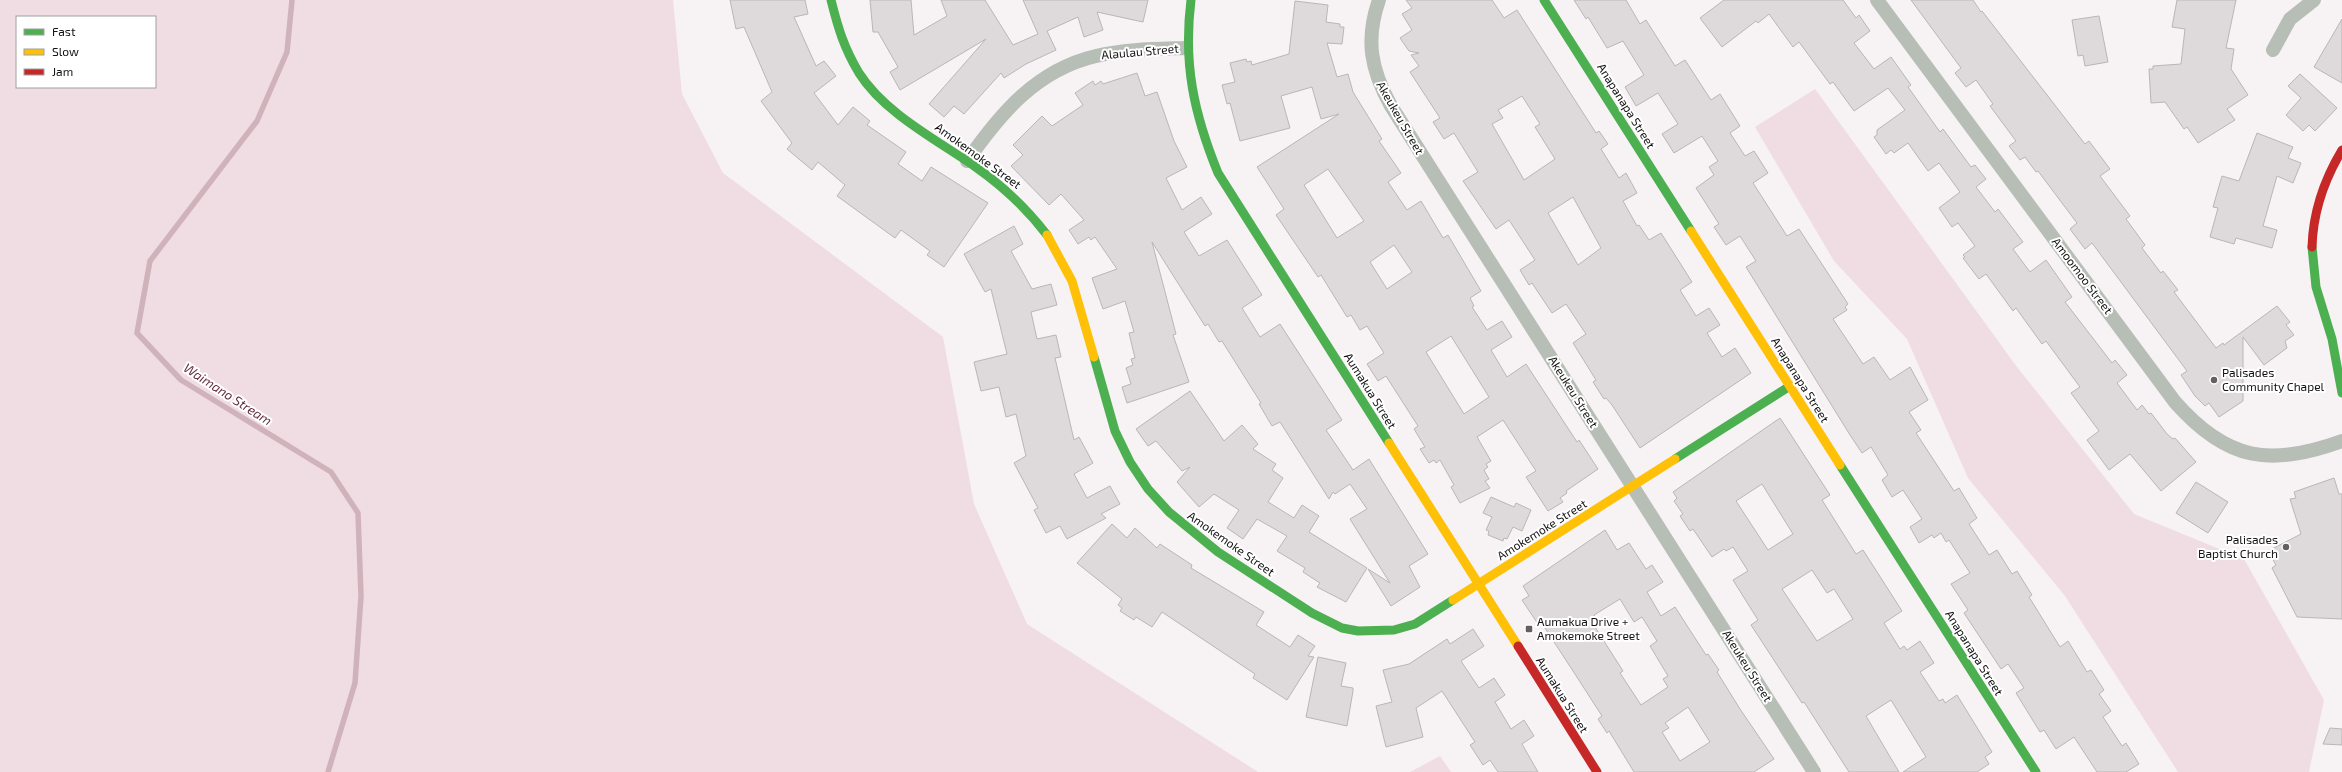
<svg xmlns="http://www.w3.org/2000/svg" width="2342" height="772" viewBox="0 0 2342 772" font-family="'Exo 2',sans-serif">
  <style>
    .green { fill: #f0dde3; fill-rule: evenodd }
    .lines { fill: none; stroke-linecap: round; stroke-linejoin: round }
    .stream { stroke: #d0b2bb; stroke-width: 5.5 }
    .building { fill: #dedadb; stroke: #b9b6b7; fill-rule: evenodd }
    .street { stroke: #b6beb6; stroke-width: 14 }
    .fast { stroke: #4caf50; stroke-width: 9 }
    .slow { stroke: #ffc107; stroke-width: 9 }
    .jam { stroke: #c62828; stroke-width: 9 }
    .poi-dot { fill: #636061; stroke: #fff; stroke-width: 1.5 }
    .labels { text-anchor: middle; stroke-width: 4; stroke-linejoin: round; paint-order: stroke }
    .street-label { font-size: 12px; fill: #141212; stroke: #fff }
    .poi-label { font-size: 12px; fill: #141212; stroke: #fff; text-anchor: start }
    .water-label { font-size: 13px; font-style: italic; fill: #612d3f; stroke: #fff }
  </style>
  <rect width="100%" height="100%" fill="#f7f2f4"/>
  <g class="green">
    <path d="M0,0H673L682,94L723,173L943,337L974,504L1027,624L1258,772H0ZM17,17H155V87H17Z"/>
    <path d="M1815,89L2017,367L2134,514L2244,559L2324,700L2309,772H2178L2065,596L1968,478L1907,339L1834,261L1755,127Z"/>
    <path d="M1440,756L1451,772H1410Z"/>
  </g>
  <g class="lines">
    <path class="stream" d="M292,0L287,52L257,121L150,261L137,333L181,380L331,472L358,513L361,596L355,683L328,772"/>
  </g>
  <g class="building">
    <path d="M730,0H805L808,14L794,17L816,66L824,61L836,76L814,93L838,125L853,107L870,121L867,125L906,152L898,164L922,181L931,167L988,203L944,267L927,255L930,251L901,230L895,238L837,196L845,185L818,162L812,170L787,149L792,143L761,101L772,92L744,27L736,29Z"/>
    <path d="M870,0H911L914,35L947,16L941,0H985L1013,45L1038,34L1023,0H1148L1143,22L1097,12L1103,30L1084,37L1078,17L1047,31L1056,50L1026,64L1004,78L1001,73L964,114L954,106L944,117L929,104L986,39L900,90L890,72L898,67L878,32H873Z"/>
    <path d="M1406,0H1492L1504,18L1517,10L1596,133L1599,131L1608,144L1601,149L1619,178L1626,173L1637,193L1623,201L1637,226L1639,225L1649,240L1661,233L1692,282L1680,290L1696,316L1709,308L1720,325L1707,333L1722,357L1735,348L1751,373L1640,448L1612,405L1606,398L1604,399L1593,382L1596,380L1573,343L1586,334L1566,304L1552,313L1532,283L1529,285L1520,270L1535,260L1509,220L1496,229L1463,181L1478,172L1454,133L1444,139L1433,122L1440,118L1410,72L1419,66L1411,55L1419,53L1409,51L1400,38L1412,30L1402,14L1412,8ZM1522,96L1540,124L1535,127L1555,159L1524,180L1492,124L1503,118L1498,110ZM1573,197L1601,248L1578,265L1548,213Z"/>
    <path d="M1574,0H1626L1640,24L1646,20L1675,66L1685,60L1711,100L1720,94L1740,126L1730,133L1745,156L1754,151L1768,173L1753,183L1787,236L1799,229L1848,304L1845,307L1847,310L1833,319L1863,364L1874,357L1890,380L1910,367L1928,400L1909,412L1921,430L1916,433L1954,491L1959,488L1977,518L1969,524L1989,555L1997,550L2012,574L2017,571L2032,595L2029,597L2060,647L2068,641L2087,672L2091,670L2104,690L2099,694L2111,711L2103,717L2122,746L2126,743L2139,764L2126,772H2097L2074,737L2056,749L2044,730L2040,732L2016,693L2024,688L2008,664L2001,669L1964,613L1968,610L1951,584L1970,573L1949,540L1946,542L1941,533L1934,538L1932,535L1919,543L1910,527L1922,519L1903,490L1892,497L1882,480L1888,475L1871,447L1862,453L1850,435L1746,267L1756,261L1740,236L1726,245L1714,227L1719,224L1696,188L1714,175L1709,167L1718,161L1702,136L1674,153L1662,134L1678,124L1658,93L1636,106L1625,87L1644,75L1623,41L1607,48L1588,17L1586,19Z"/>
    <path d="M1724,0H1843L1856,18L1859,15L1870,31L1854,43L1874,69L1891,57L1911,85L1908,87L1940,132L1943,129L1971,167L1975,165L1986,179L1976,187L1995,212L1998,209L2023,242L2013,249L2030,272L2046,260L2072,297L2065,302L2112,363L2115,360L2127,375L2117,383L2137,410L2142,405L2149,414L2151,413L2167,434L2173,439L2175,438L2196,462L2161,491L2130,454L2109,470L2087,440L2099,431L2071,393L2080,387L2046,341L2042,344L2016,308L2013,311L1986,274L1979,279L1963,258L1965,257L1963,255L1975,246L1958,223L1952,227L1939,208L1960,192L1939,163L1928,171L1908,143L1894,153L1891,150L1886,154L1874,137L1877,135V130L1905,110L1888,88L1854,111L1833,82L1830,84L1799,42L1793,47L1769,14L1758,23L1756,21L1722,47L1700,18Z"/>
    <path d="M1911,0H1973L1981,12L1982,11L2085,144L2089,141L2110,169L2100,176L2130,216L2126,219L2145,245L2142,248L2161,273L2163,271L2178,290L2174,292L2216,348L2223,343L2224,345L2277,306L2290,322L2286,325L2294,335L2285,341L2287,348L2264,365L2243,337V401L2219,417L2209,403L2205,406L2195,396L2181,375L2187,371L2092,243L2085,249L2070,229L2077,223L2038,171L2036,172L2025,157L2020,160L2009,146L2016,141L1990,106L1993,104L1976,80L1966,87L1955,73L1961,68Z"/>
    <path d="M2177,0H2236L2226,48L2234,49L2231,69L2248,95L2227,109L2235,120L2198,143L2187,127L2184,129L2165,102L2151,103L2149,69H2153V66L2181,64L2185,29L2172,27Z"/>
    <path d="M1295,1L1328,5L1326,22L1340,24V27H1344L1342,44L1327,43L1337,77L1348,74L1353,92L1382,139L1379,141L1401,173L1388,182L1407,210L1421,201L1443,238L1448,235L1481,291L1470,298L1474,306L1472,307L1487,330L1502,321L1512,337L1491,350L1507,377L1526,364L1577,442L1579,440L1598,469L1566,491L1567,493L1560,498L1563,502L1548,511L1526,477L1536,471L1503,420L1477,437L1491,461L1486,464L1488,467L1484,470L1489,479L1485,481L1490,488L1460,503L1451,487L1454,485L1440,460L1436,463L1434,460L1429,463L1420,449L1425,447L1414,429L1418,426L1386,376L1378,381L1367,364L1384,353L1367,326L1360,330L1351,315L1347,317L1321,275L1318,277L1276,215L1284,209L1257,167L1339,114L1321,119L1312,87L1281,96L1290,128L1240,141L1230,103L1227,104L1222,85L1235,82L1230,63L1246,59L1247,62L1251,61L1252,65L1289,54ZM1328,169L1364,221L1337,238L1304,185ZM1394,245L1412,272L1387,289L1370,262ZM1451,336L1489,397L1464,414L1426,352Z"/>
    <path d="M2099,16L2108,62L2085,66L2083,55L2078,56L2072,20Z"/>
    <path d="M2342,19V83L2314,67Z"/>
    <path d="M1137,73L1145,96L1157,92L1174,141L1187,167L1166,178L1182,210L1201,197L1212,214L1184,232L1199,256L1227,240L1262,295L1242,308L1260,337L1280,324L1342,420L1326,430L1353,470L1369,459L1428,554L1409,566L1420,587L1391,606L1368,569L1390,583L1350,519L1367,509L1350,484L1335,494L1333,492L1329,499L1280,422L1272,426L1259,404L1261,403L1222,341L1219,342L1208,324L1205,326L1152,242L1176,334L1173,335L1189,382L1127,403L1122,387L1131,384L1126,368L1133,365L1131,359L1135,358L1129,333L1134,332L1125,301L1103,309L1092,278L1117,269L1095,237L1091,240L1089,237L1078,244L1069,230L1084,220L1061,194L1049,205L1011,166L1023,155L1013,145L1042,116L1052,126L1083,105L1075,93L1093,81L1095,85L1101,81L1103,84Z"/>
    <path d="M2300,74L2337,108L2315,131L2309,125L2303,131L2286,115L2301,98L2288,86Z"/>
    <path d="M2257,133L2293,147L2288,158L2301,163L2293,183L2277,176L2263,226L2277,230L2272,248L2236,238L2234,244L2210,237L2218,208L2213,207L2222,176L2239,181Z"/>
    <path d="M1014,226L1023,244L1011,251L1032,289L1051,284L1057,305L1031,312L1037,339L1056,335L1061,357L1055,358L1074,440L1079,437L1093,463L1074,474L1087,498L1110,486L1120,504L1101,514L1106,518L1067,539L1060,526L1046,533L1034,510L1038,508L1014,463L1026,456L1016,414L1006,417L999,387L981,391L974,362L1007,354L991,289L985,292L964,254Z"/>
    <path d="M1190,391L1224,441L1242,425L1258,444L1253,449L1276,464L1272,470L1283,478L1268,502L1294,518L1302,505L1319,516L1309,532L1367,568L1346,602L1317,587L1320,583L1303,572L1305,568L1277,551L1287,536L1257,519L1243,539L1227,528L1239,510L1214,494L1199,507L1177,482L1190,467L1182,471L1156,441L1148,446L1136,429Z"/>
    <path d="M1780,418L1830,495L1822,500L1856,554L1863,550L1902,611L1884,623L1900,649L1904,646L1907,650L1920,641L1934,663L1920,672L1939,701L1943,699L1945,703L1957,695L1992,752L1985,757L1989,764L1977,772H1903L1926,757L1891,700L1866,716L1899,772H1849L1804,702L1802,703L1751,625L1758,620L1733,580L1748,571L1733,547L1726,551L1724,549L1712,557L1693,529L1690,531L1680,516L1683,514L1674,501L1677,498L1673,492ZM1762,484L1793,534L1768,550L1736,501ZM1812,570L1827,593L1834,589L1853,619L1817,641L1782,589Z"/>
    <path d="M2334,478L2339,494H2342V619L2297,617L2272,568L2276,565L2268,551L2301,534L2290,499L2296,498L2294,492Z"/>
    <path d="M2196,482L2228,502L2208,533L2176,513Z"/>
    <path d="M1491,497L1514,507L1516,503L1531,510L1522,531L1513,527L1507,539L1504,538L1503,541L1488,535L1489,531L1486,530L1492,517L1483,513Z"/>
    <path d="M1112,524L1127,538L1135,528L1157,548L1160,544L1192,565L1191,568L1264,612L1256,625L1290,647L1298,635L1315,646L1308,656L1314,657L1287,700L1253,678L1255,674L1162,612L1152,627L1136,617L1134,620L1120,611L1122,608L1118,605L1122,599L1077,563Z"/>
    <path d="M1605,530L1617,550L1629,543L1646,569L1652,565L1663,582L1647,592L1661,616L1675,607L1706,655L1708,654L1719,670L1717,672L1740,709L1774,759L1754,772H1634L1609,731L1607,733L1598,719L1602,716L1573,671L1541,622L1538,624L1522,600L1529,596L1523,586ZM1620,599L1634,622L1642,617L1657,641L1650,646L1668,676L1663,679L1668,687L1641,705L1620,673L1623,671L1595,627L1600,624L1594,615ZM1688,707L1710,742L1680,761L1662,732L1669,728L1665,723Z"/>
    <path d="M1473,629L1484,646L1461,661L1479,688L1494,678L1505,695L1495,702L1511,729L1524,720L1534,736L1522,744L1538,772H1498L1490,760L1483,765L1470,745L1475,742L1442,691L1416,708L1423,737L1386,747L1376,706L1392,702L1383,670L1409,664L1447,639L1450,644Z"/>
    <path d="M1318,657L1346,663L1341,686L1353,688V691L1347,726L1306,717Z"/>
    <path d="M2330,728L2342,729V745L2323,744Z"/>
  </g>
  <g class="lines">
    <g class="street">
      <path d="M1379,0C1365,40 1371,70 1391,106L1814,772"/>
      <path d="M1877,0L2175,402C2227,461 2270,467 2342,441"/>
      <path d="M2273,50L2290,19L2314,0"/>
      <path d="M967,161C1000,114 1036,70 1096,56C1125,49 1156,49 1186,48"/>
    </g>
    <g class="fast">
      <path d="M831,0C838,28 844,48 859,73C885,114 939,141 977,168C1004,187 1027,209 1047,235"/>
      <path d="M1191,0C1183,64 1194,114 1218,173L1389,443"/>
      <path d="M1544,0L1691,231"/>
      <path d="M2312,247L2316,287L2332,339L2342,393"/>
      <path d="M1094,357L1115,431L1130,462L1148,489L1169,512L1218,552L1312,613L1342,628L1358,631L1394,630L1415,624L1453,600"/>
      <path d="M1675,459L1790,386"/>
      <path d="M1840,465L2036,772"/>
    </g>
    <g class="slow">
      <path d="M1691,231L1840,465"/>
      <path d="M1047,235L1072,281L1094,357"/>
      <path d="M1389,443L1518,646"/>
      <path d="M1453,600L1675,459"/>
    </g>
    <g class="jam">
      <path d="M2312,247C2313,212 2324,180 2342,150"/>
      <path d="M1518,646L1597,772"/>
    </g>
  </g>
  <g class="poi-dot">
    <circle cx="2214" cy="380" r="4"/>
    <circle cx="2286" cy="547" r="4"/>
    <rect x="1525" y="625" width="8" height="8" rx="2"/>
  </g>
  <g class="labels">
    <g class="street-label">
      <text transform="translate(1140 52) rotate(-5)" y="4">Alaulau Street</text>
      <text transform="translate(1626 106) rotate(58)" y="4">Anapanapa Street</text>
      <text transform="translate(1400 118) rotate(60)" y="4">Akeukeu Street</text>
      <text transform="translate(978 156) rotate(36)" y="4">Amokemoke Street</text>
      <text transform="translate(2082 276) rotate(53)" y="4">Amoomoo Street</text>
      <text transform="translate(1800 380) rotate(58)" y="4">Anapanapa Street</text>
      <text transform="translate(1370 391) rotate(58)" y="4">Aumakua Street</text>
      <text transform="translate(1573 392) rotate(58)" y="4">Akeukeu Street</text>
      <text transform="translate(1542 530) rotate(-32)" y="4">Amokemoke Street</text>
      <text transform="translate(1231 544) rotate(35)" y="4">Amokemoke Street</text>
      <text transform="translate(1974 653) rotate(58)" y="4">Anapanapa Street</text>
      <text transform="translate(1747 666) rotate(58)" y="4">Akeukeu Street</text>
      <text transform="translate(1562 695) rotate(58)" y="4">Aumakua Street</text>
    </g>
    <g class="poi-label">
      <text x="2222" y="377">Palisades<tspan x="2222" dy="14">Community Chapel</tspan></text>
      <text x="2278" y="544" text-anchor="end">Palisades<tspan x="2278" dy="14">Baptist Church</tspan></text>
      <text x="1537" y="626">Aumakua Drive +<tspan x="1537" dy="14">Amokemoke Street</tspan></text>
    </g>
    <g class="water-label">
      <text transform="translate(228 394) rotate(33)" y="5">Waimano Stream</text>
    </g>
  </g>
  <rect x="16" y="16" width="140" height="72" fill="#ffffff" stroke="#a1a0a0"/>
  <rect x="24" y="29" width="20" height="6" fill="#4caf50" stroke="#a1a0a0"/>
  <text x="52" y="36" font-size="12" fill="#141212">Fast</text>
  <rect x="24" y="49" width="20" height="6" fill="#ffc107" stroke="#a1a0a0"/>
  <text x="52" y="56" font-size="12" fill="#141212">Slow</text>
  <rect x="24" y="69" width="20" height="6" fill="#c62828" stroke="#a1a0a0"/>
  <text x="52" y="76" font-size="12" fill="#141212">Jam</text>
</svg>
